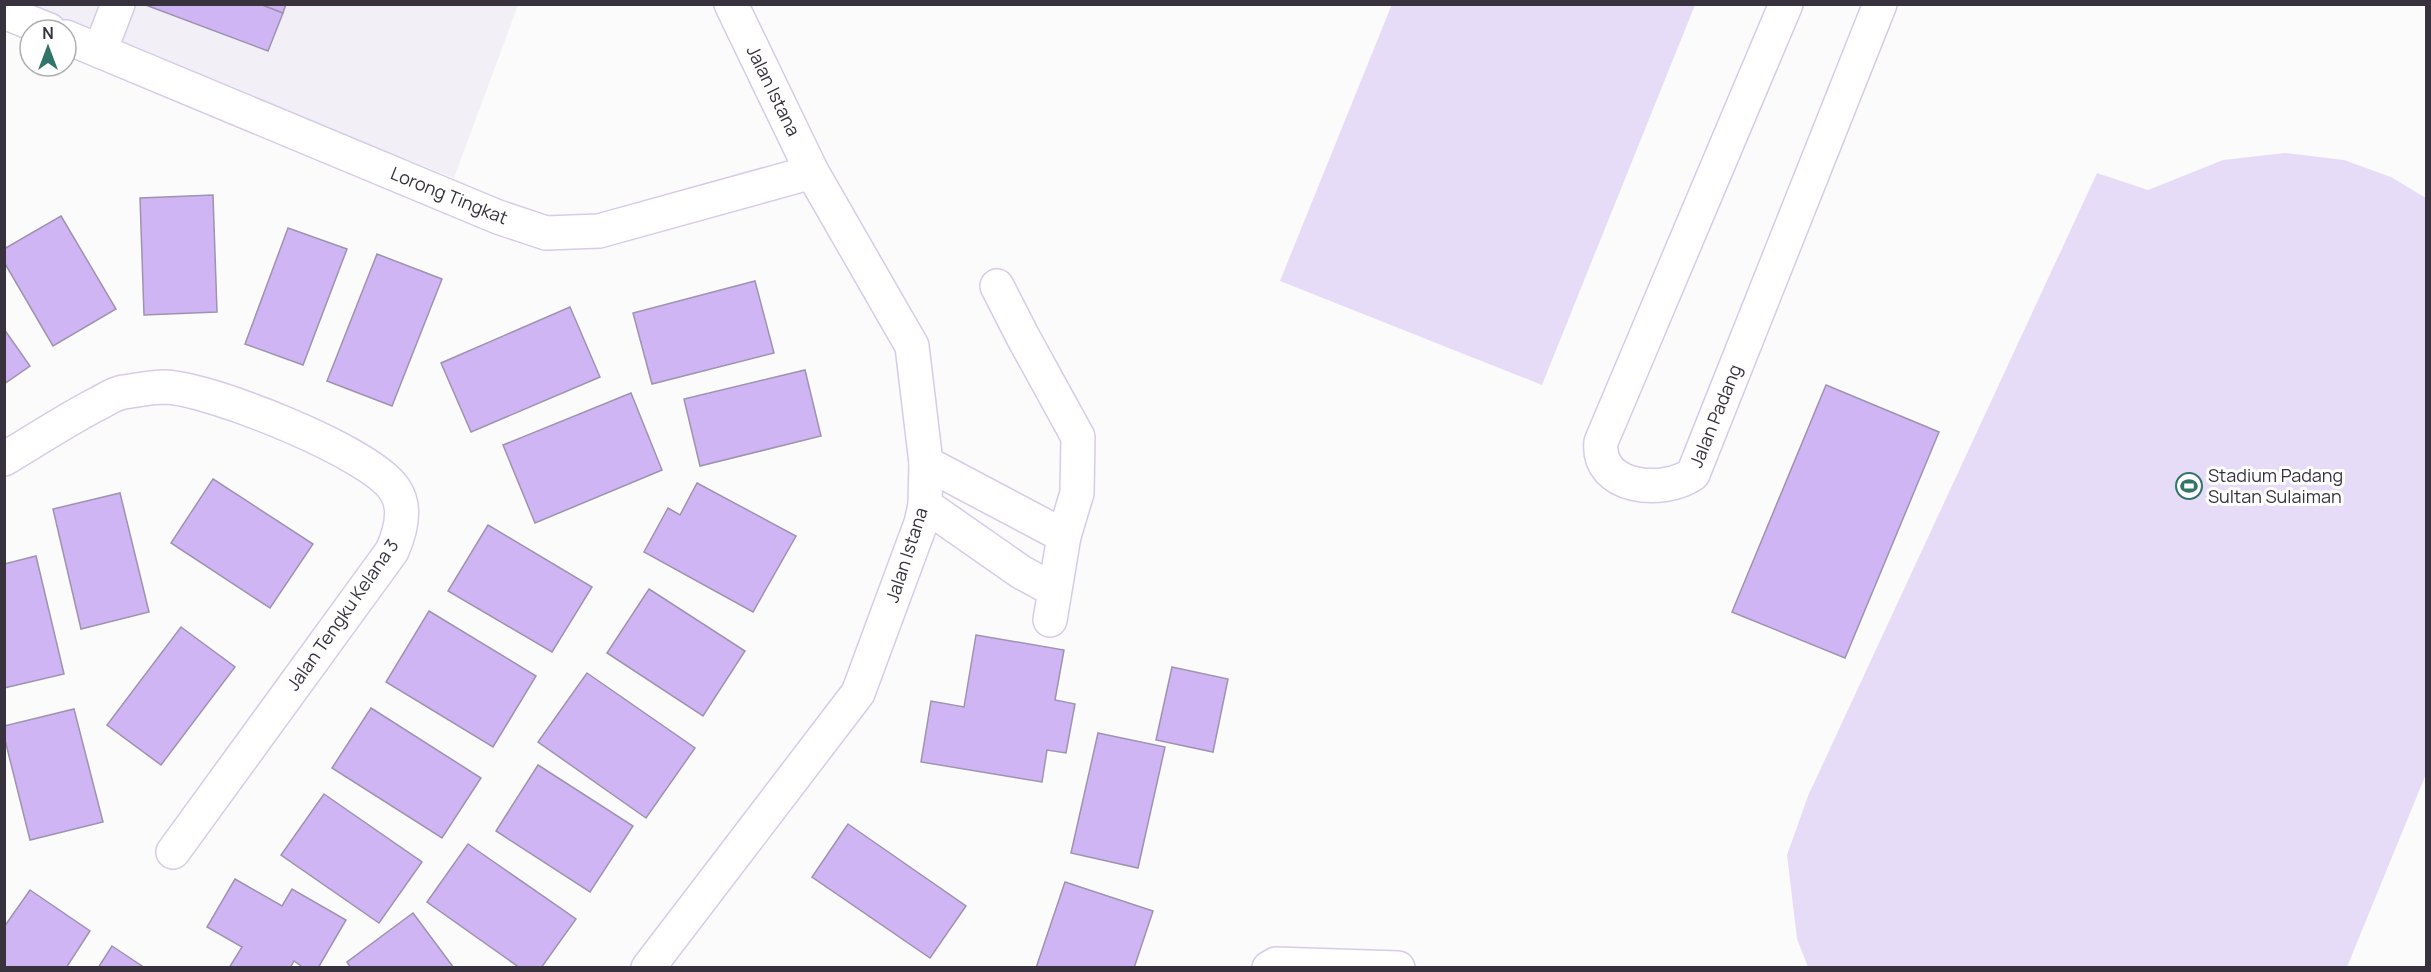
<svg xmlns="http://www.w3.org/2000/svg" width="2431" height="972" viewBox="0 0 2431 972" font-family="Manrope,sans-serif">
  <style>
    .built { fill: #f2eff7 }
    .green { fill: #e7dcf8 }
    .building { fill: #cfb5f4; stroke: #9e93b0; stroke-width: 1.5 }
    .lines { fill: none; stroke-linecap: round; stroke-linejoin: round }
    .minor-casing { stroke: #d7cbea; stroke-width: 36 }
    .minor { stroke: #fff; stroke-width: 33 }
    .labels { text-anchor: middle; stroke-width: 6; stroke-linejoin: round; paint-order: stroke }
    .street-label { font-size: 18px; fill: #37323e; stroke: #fff }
    .poi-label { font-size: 18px; fill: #37323e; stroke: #fff; text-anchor: start }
  </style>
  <rect width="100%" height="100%" fill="#fbfbfb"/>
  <path class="built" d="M18,5H518L454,178Z"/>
  <g class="green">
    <path d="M1392,4L1695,5L1542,385L1280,281Z"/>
    <path d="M2285,153L2344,160L2391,177L2426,198V774L2347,967H1808L1797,939L1787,855L1808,796L2097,173L2148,190L2223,160Z"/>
  </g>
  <g class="building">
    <path d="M143,4H260L283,13L268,51Z"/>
    <path d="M260,4H286L283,13Z"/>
    <path d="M213,195L217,312L144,315L140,198Z"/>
    <path d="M61,216L116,309L53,346L4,262V249Z"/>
    <path d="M288,228L347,249L303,365L245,344Z"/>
    <path d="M377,254L442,279L392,406L327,381Z"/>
    <path d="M755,281L774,353L652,384L633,313Z"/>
    <path d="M570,307L600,377L471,432L441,363Z"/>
    <path d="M4,329L30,366L4,384Z"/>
    <path d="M805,370L821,436L700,466L684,399Z"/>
    <path d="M1826,385L1939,432L1845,658L1732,612Z"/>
    <path d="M631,393L662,470L535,523L503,445Z"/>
    <path d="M213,479L313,544L270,608L171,543Z"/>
    <path d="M697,483L796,536L753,612L644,552L668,508L680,515Z"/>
    <path d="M120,493L149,612L81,629L53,509Z"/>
    <path d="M488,525L592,587L552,652L448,591Z"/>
    <path d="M36,556L64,674L4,688V564Z"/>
    <path d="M649,589L745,651L703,716L607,653Z"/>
    <path d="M429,611L536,676L493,747L386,682Z"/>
    <path d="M181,627L235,667L161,765L107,725Z"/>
    <path d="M976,635L1064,650L1055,700L1075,704L1066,753L1047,750L1042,782L921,762L931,701L964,707Z"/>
    <path d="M1172,667L1228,679L1213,752L1156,740Z"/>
    <path d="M587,673L695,748L646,818L538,742Z"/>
    <path d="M371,708L481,778L442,838L332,768Z"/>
    <path d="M74,709L103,822L30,840L4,736V726Z"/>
    <path d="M1098,733L1165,747L1138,868L1071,853Z"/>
    <path d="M538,765L633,826L590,892L496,831Z"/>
    <path d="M324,794L422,862L379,923L281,855Z"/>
    <path d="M848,824L966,906L930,958L812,877Z"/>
    <path d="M468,844L576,919L541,968H520L427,902Z"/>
    <path d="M235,879L282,906L292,889L346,920L318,968H304L294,961L290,968H229L242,947L207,927Z"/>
    <path d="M1065,882L1153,911L1134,968H1036Z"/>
    <path d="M30,890L90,931L66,968H4V927Z"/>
    <path d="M413,913L454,968H351L347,962Z"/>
    <path d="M112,946L145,968H98Z"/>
  </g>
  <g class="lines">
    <defs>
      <g id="minor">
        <path d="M1786,4L1601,442C1596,489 1663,495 1693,474L1880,4"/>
        <path d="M4,12L49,30"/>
        <path d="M66,37L498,217L546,233L599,231L812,172"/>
        <path d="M100,51L118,4"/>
        <path d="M997,286L1023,337L1078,437L1077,493L1064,536L1050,620"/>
        <path d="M4,459C36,440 66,420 99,403C107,399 115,393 124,392C137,390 152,387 165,387C209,388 373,453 395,490C407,508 400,533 392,551L173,852"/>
        <path d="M926,463L1064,536"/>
        <path d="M925,505L1021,572L1054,590"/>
        <path d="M648,968L858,693L921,523L925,505L926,463L912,346L812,172L731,4"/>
        <path d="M1269,968L1276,964L1398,968"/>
      </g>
    </defs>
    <use href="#minor" class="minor-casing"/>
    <use href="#minor" class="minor"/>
  </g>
  <defs>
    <symbol id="stadium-ring" viewBox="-11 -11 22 22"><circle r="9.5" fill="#fff" stroke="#327568" stroke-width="1.5"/><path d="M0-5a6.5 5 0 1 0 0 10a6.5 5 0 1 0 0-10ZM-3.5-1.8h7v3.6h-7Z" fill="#327568"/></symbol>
  </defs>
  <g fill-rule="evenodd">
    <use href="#stadium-ring" x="2174" y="471" width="30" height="30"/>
  </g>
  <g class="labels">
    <g class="street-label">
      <text transform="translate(773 91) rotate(64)" y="6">Jalan Istana</text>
      <text transform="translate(449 196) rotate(22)" y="6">Lorong Tingkat</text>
      <text transform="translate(1716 416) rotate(-68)" y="6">Jalan Padang</text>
      <text transform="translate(907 555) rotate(-72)" y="6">Jalan Istana</text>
      <text transform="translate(343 615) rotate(-55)" y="6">Jalan Tengku Kelana 3</text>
    </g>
    <g class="poi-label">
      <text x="2208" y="482">Stadium Padang<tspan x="2208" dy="21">Sultan Sulaiman</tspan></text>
    </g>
  </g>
  <rect width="2431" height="972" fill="none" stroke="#37323e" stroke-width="12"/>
  <g transform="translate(48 48)"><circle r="28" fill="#ffffff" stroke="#afadb2" stroke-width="1.5"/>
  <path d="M0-4.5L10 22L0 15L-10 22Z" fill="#327568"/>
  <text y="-9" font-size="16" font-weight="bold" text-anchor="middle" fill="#37323e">N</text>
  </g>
</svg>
